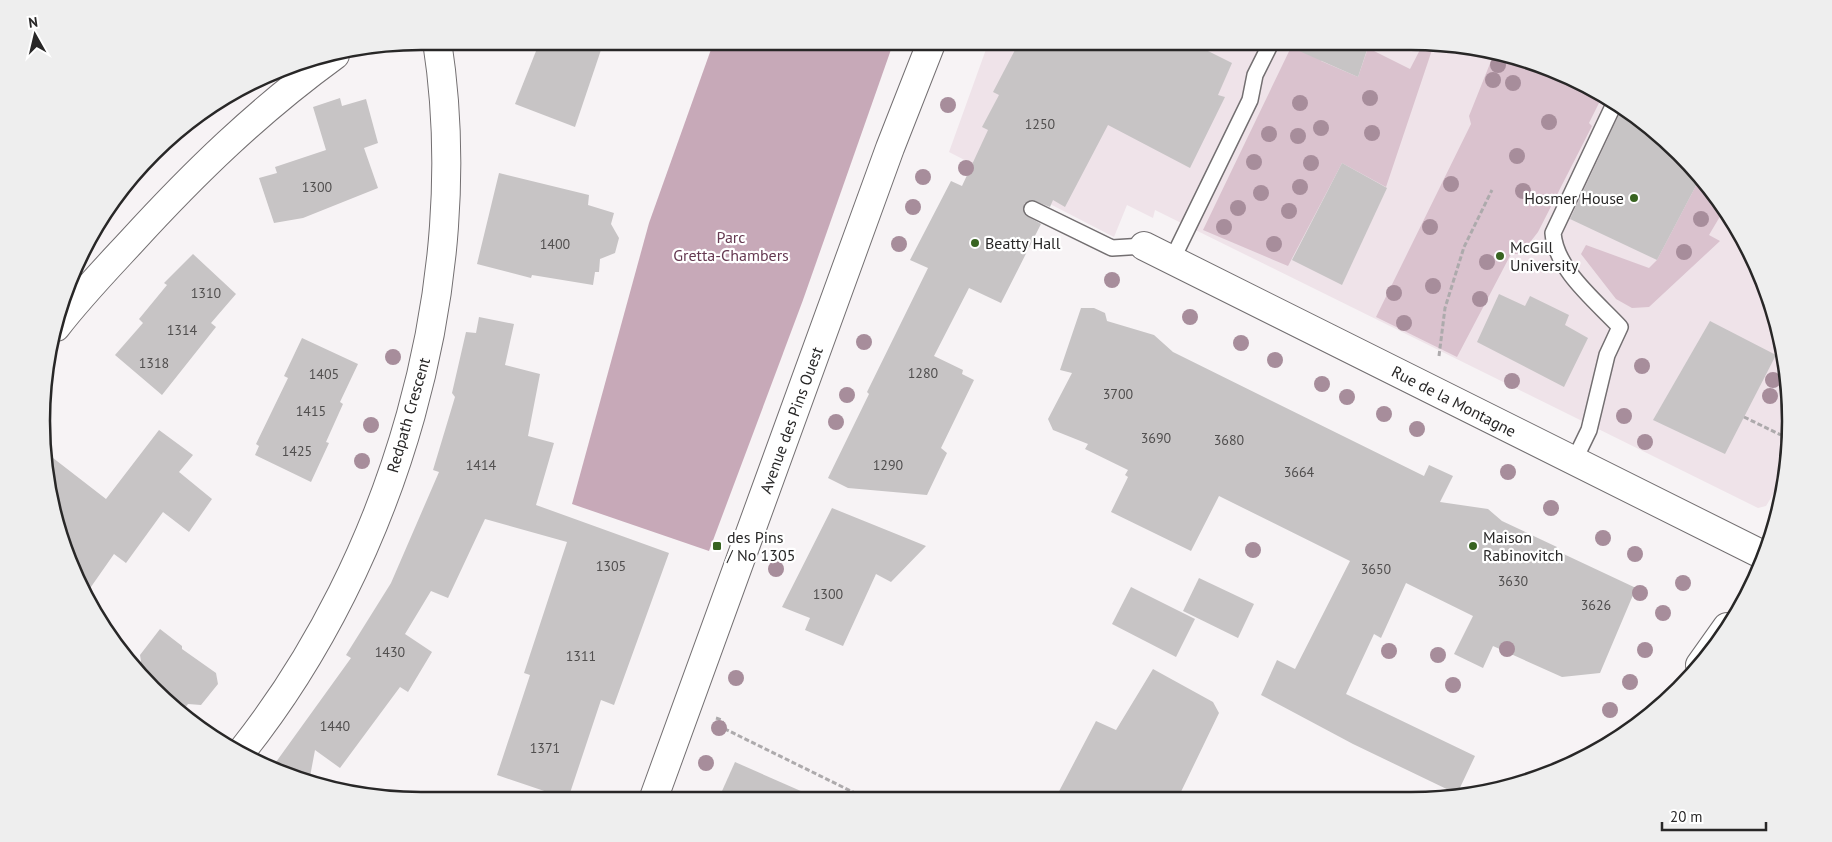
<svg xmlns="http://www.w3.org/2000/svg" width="1832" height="842" viewBox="0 0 1832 842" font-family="'PT Sans',sans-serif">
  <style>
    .built { fill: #efe3e9 }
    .green { fill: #dac2ce }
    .forest { fill: #c7a9b8 }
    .building { fill: #c7c4c5 }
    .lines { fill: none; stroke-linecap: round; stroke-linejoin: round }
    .lane-casing { stroke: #736f71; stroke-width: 18 }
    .street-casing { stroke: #736f71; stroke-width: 30 }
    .secondary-casing { stroke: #736f71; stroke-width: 30 }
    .path { stroke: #adaaac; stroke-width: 3; stroke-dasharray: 5 2.5; stroke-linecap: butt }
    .lane { stroke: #fff; stroke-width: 15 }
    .street { stroke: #fff; stroke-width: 28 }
    .secondary { stroke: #fff; stroke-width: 28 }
    .tree { fill: #a78d9b }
    .poi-dot { fill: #386421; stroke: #fff; stroke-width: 2 }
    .labels { text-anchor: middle; stroke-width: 4.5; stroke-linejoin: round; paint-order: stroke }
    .number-label { font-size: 14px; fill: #504e4e }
    .poi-label { font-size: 16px; fill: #282727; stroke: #fff; text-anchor: start }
    .park-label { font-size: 16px; fill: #653951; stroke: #fff }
    .street-label { font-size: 16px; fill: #282727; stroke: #fff }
    .rim { fill: none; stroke: #282727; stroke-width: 2.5 }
  </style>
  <rect width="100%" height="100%" fill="#f7f3f5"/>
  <path class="built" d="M989,41H1411L1485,48L1556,70L1622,105L1679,152L1727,210L1762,275L1783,347L1791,421L1786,473L1766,506L1758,508L1155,210L1153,218L1127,205L1114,237L949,152Z"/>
  <g class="green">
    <path d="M1294,41H1329L1321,61L1358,77L1368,48L1410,69L1424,42L1434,44L1386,187L1342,163L1288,266L1203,230Z"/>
    <path d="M1495,51L1556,70L1603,95L1589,123L1592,126L1538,232L1521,254H1511L1457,357L1376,317L1471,124L1469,116Z"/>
    <path d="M1700,178L1725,208L1709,235L1720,241L1649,307L1632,308L1616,299L1581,254L1586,245L1649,268L1657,260Z"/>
  </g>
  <path class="forest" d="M714,41H894L803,300L709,551L572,504L649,223Z"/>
  <g class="building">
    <path d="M540,41H604L575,127L515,104Z"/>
    <path d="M1024,41H1188L1232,63L1218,95L1225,97L1190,168L1108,125L1065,207L1053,200L1050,207L1032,200L1024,204L1025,215L1041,224L1001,303L969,288L934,356L963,370L962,374L974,380L941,448L947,453L927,495L848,488L828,478L869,394L867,392L928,268L910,260L951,181L962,186L988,130L982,127L999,95L993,92L1016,48L1021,50Z"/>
    <path d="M1281,41H1370L1358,77L1281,43Z"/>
    <path d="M340,98L342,106L366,99L378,143L364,148L378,188L303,218L274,223L259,178L277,173L275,167L326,150L313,107Z"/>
    <path d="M1623,106L1679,152L1700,178L1657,260L1570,219Z"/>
    <path d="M1342,163L1387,188L1342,285L1292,260Z"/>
    <path d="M499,173L589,195L588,205L614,213L611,224L619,238L615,253L600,259L599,272H595L593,285L532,275L531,278L477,264Z"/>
    <path d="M193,254L236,294L211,323L216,327L162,395L115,355L143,323L139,319L167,285L164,283Z"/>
    <path d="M1499,294L1525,306L1530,296L1569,315L1565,325L1588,338L1564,387L1477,342Z"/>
    <path d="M1081,308H1094L1105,313L1107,321L1154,335L1173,352L1424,476L1429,465L1453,476L1440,502L1488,509L1502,521L1557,547L1555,550L1636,588L1600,673L1562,677L1493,646L1483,668L1454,654L1473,616L1406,583L1381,638L1374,634L1346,694L1475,756L1457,794L1353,744L1261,695L1277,660L1295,669L1350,561L1219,496L1191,551L1111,512L1128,477L1125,475L1128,470L1085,449L1088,444L1053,430L1048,419L1072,373L1060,370Z"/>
    <path d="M479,317L514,324L505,365L540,374L528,436L554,443L536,505L669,553L614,705L601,700L568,799L497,775L530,675L524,673L567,542L485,519L448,598L431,591L405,634L432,652L408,692L400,687L340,768L315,750L309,782L276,772L271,769L351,658L346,655L391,583L439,472L433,470L455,397L452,393L466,332L476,333Z"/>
    <path d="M1710,321L1776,355L1725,454L1653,420Z"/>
    <path d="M302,338L358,364L340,402L343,404L326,442L329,443L311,482L255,455L259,446L256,444L288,378L284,376Z"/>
    <path d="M159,430L193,455L179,472L212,499L189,532L163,512L126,563L114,554L86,594L48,495L44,451L106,499Z"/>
    <path d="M832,508L926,546L891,582L876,574L843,646L805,630L810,618L782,607Z"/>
    <path d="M1199,578L1254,604L1238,638L1183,611Z"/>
    <path d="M1131,587L1195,619L1176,657L1112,624Z"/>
    <path d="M160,629L182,646V649L216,673L218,684L201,705L188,704L181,713L171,707L138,666L141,661L140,655Z"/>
    <path d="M1153,669L1213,702L1219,713L1178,798L1055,799L1096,721L1116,730Z"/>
    <path d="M735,762L819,799L718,800Z"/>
  </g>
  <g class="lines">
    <defs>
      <g id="lane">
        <path d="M1032,209L1112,248L1144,246"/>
        <path d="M1172,260L1250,100L1255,75L1272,41"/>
        <path d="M1574,461L1589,430L1607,355L1620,327C1596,301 1556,270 1553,233L1615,102"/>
      </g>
      <g id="street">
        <path d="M1144,246L1765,556"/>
        <path d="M56,327C79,297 105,270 131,242C195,172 258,111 335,55"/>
        <path d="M242,751C394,560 475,283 437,41"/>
      </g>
      <g id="secondary">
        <path d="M1700,665L1727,627"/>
        <path d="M653,800L890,148L932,41"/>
      </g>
    </defs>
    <use href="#lane" class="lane-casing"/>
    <use href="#street" class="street-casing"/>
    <use href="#secondary" class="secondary-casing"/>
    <g class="path">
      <path d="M1439,356L1445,308L1464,247L1492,190"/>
      <path d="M1744,417L1781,435"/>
      <path d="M716,718L722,720L725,729L867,799"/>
    </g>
    <use href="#lane" class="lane"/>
    <use href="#street" class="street"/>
    <use href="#secondary" class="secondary"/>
  </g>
  <g class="tree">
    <circle cx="1498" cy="65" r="8"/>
    <circle cx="1493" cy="80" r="8"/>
    <circle cx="1513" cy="83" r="8"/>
    <circle cx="1370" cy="98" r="8"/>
    <circle cx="1300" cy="103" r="8"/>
    <circle cx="948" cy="105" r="8"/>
    <circle cx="1549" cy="122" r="8"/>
    <circle cx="1321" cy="128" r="8"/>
    <circle cx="1372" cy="133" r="8"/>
    <circle cx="1269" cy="134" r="8"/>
    <circle cx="1298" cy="136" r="8"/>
    <circle cx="1517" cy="156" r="8"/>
    <circle cx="1254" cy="162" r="8"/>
    <circle cx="1311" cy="163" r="8"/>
    <circle cx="966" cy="168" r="8"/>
    <circle cx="923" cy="177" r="8"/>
    <circle cx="1451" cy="184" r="8"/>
    <circle cx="1300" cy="187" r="8"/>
    <circle cx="1523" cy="191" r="8"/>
    <circle cx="1261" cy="193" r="8"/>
    <circle cx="913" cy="207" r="8"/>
    <circle cx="1238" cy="208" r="8"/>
    <circle cx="1289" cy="211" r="8"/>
    <circle cx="1701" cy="219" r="8"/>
    <circle cx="1224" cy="227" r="8"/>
    <circle cx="1430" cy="227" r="8"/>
    <circle cx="899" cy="244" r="8"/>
    <circle cx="1274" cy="244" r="8"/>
    <circle cx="1684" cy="252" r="8"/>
    <circle cx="1487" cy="262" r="8"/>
    <circle cx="1112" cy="280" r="8"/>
    <circle cx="1433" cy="286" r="8"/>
    <circle cx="1394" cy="293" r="8"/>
    <circle cx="1480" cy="299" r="8"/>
    <circle cx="1190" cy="317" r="8"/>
    <circle cx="1404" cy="323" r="8"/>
    <circle cx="864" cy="342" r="8"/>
    <circle cx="1241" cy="343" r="8"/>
    <circle cx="393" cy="357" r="8"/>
    <circle cx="1275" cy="360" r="8"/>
    <circle cx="1642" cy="366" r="8"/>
    <circle cx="1773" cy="380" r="8"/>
    <circle cx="1512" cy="381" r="8"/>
    <circle cx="1322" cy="384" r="8"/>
    <circle cx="847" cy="395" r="8"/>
    <circle cx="1770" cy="396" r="8"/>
    <circle cx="1347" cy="397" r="8"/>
    <circle cx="1384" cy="414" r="8"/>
    <circle cx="1624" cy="416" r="8"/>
    <circle cx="836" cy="422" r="8"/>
    <circle cx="371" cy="425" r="8"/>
    <circle cx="1417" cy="429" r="8"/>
    <circle cx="1645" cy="442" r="8"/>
    <circle cx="362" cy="461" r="8"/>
    <circle cx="1508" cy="472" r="8"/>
    <circle cx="1551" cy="508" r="8"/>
    <circle cx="1603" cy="538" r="8"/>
    <circle cx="1253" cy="550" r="8"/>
    <circle cx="1635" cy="554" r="8"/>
    <circle cx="776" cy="569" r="8"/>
    <circle cx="1683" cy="583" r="8"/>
    <circle cx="1640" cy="593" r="8"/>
    <circle cx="1663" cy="613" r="8"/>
    <circle cx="1507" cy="649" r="8"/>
    <circle cx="1645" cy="650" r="8"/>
    <circle cx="1389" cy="651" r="8"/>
    <circle cx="1438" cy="655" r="8"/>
    <circle cx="736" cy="678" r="8"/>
    <circle cx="1630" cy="682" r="8"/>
    <circle cx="1453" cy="685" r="8"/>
    <circle cx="1610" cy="710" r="8"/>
    <circle cx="719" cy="728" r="8"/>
    <circle cx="706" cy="763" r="8"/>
  </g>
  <g class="poi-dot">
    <circle cx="1634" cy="198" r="5"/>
    <circle cx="975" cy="243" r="5"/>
    <circle cx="1500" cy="256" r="5"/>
    <rect x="712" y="541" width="10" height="10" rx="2.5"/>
    <circle cx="1473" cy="546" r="5"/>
  </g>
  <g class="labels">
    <g class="number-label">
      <text x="1040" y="129">1250</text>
      <text x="317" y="192">1300</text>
      <text x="555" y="249">1400</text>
      <text x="206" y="298">1310</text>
      <text x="182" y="335">1314</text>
      <text x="154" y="368">1318</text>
      <text x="923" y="378">1280</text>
      <text x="324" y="379">1405</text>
      <text x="1118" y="399">3700</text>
      <text x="311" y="416">1415</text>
      <text x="1156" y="443">3690</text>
      <text x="1229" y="445">3680</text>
      <text x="297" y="456">1425</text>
      <text x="481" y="470">1414</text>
      <text x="888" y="470">1290</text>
      <text x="1299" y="477">3664</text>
      <text x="611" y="571">1305</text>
      <text x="1376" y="574">3650</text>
      <text x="1513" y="586">3630</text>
      <text x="828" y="599">1300</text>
      <text x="1596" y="610">3626</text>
      <text x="390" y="657">1430</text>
      <text x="581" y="661">1311</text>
      <text x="335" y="731">1440</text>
      <text x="545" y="753">1371</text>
    </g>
    <g class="poi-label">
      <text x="1624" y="204" text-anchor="end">Hosmer House</text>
      <text x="985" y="249">Beatty Hall</text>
      <text x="1510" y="253">McGill<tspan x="1510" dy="18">University</tspan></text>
      <text x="727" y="543">des Pins<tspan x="727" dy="18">/ No 1305</tspan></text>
      <text x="1483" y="543">Maison<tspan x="1483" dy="18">Rabinovitch</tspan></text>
    </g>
    <g class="park-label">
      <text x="731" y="243">Parc<tspan x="731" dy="18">Gretta-Chambers</tspan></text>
    </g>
    <g class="street-label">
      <text transform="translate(1454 401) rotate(27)" y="6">Rue de la Montagne</text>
      <text transform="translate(408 415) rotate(-74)" y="6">Redpath Crescent</text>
      <text transform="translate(791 420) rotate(-70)" y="6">Avenue des Pins Ouest</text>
    </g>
  </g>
  <path d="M0 0H1832V842H0ZM421 50H1411A371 371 0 0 1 1782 421V421A371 371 0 0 1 1411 792H421A371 371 0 0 1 50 421V421A371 371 0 0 1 421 50Z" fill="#eee" fill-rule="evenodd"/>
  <path class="rim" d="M421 50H1411A371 371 0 0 1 1782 421V421A371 371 0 0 1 1411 792H421A371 371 0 0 1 50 421V421A371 371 0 0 1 421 50Z"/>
  <g transform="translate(35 35) rotate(352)" stroke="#ffffff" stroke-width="4" paint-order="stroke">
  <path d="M0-4L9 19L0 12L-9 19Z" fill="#282727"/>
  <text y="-8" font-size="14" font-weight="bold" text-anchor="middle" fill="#282727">N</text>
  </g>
  <path d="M1662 822v8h104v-8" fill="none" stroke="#282727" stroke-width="2.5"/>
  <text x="1670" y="822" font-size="15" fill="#282727" stroke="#ffffff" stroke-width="4" paint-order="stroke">20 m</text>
</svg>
